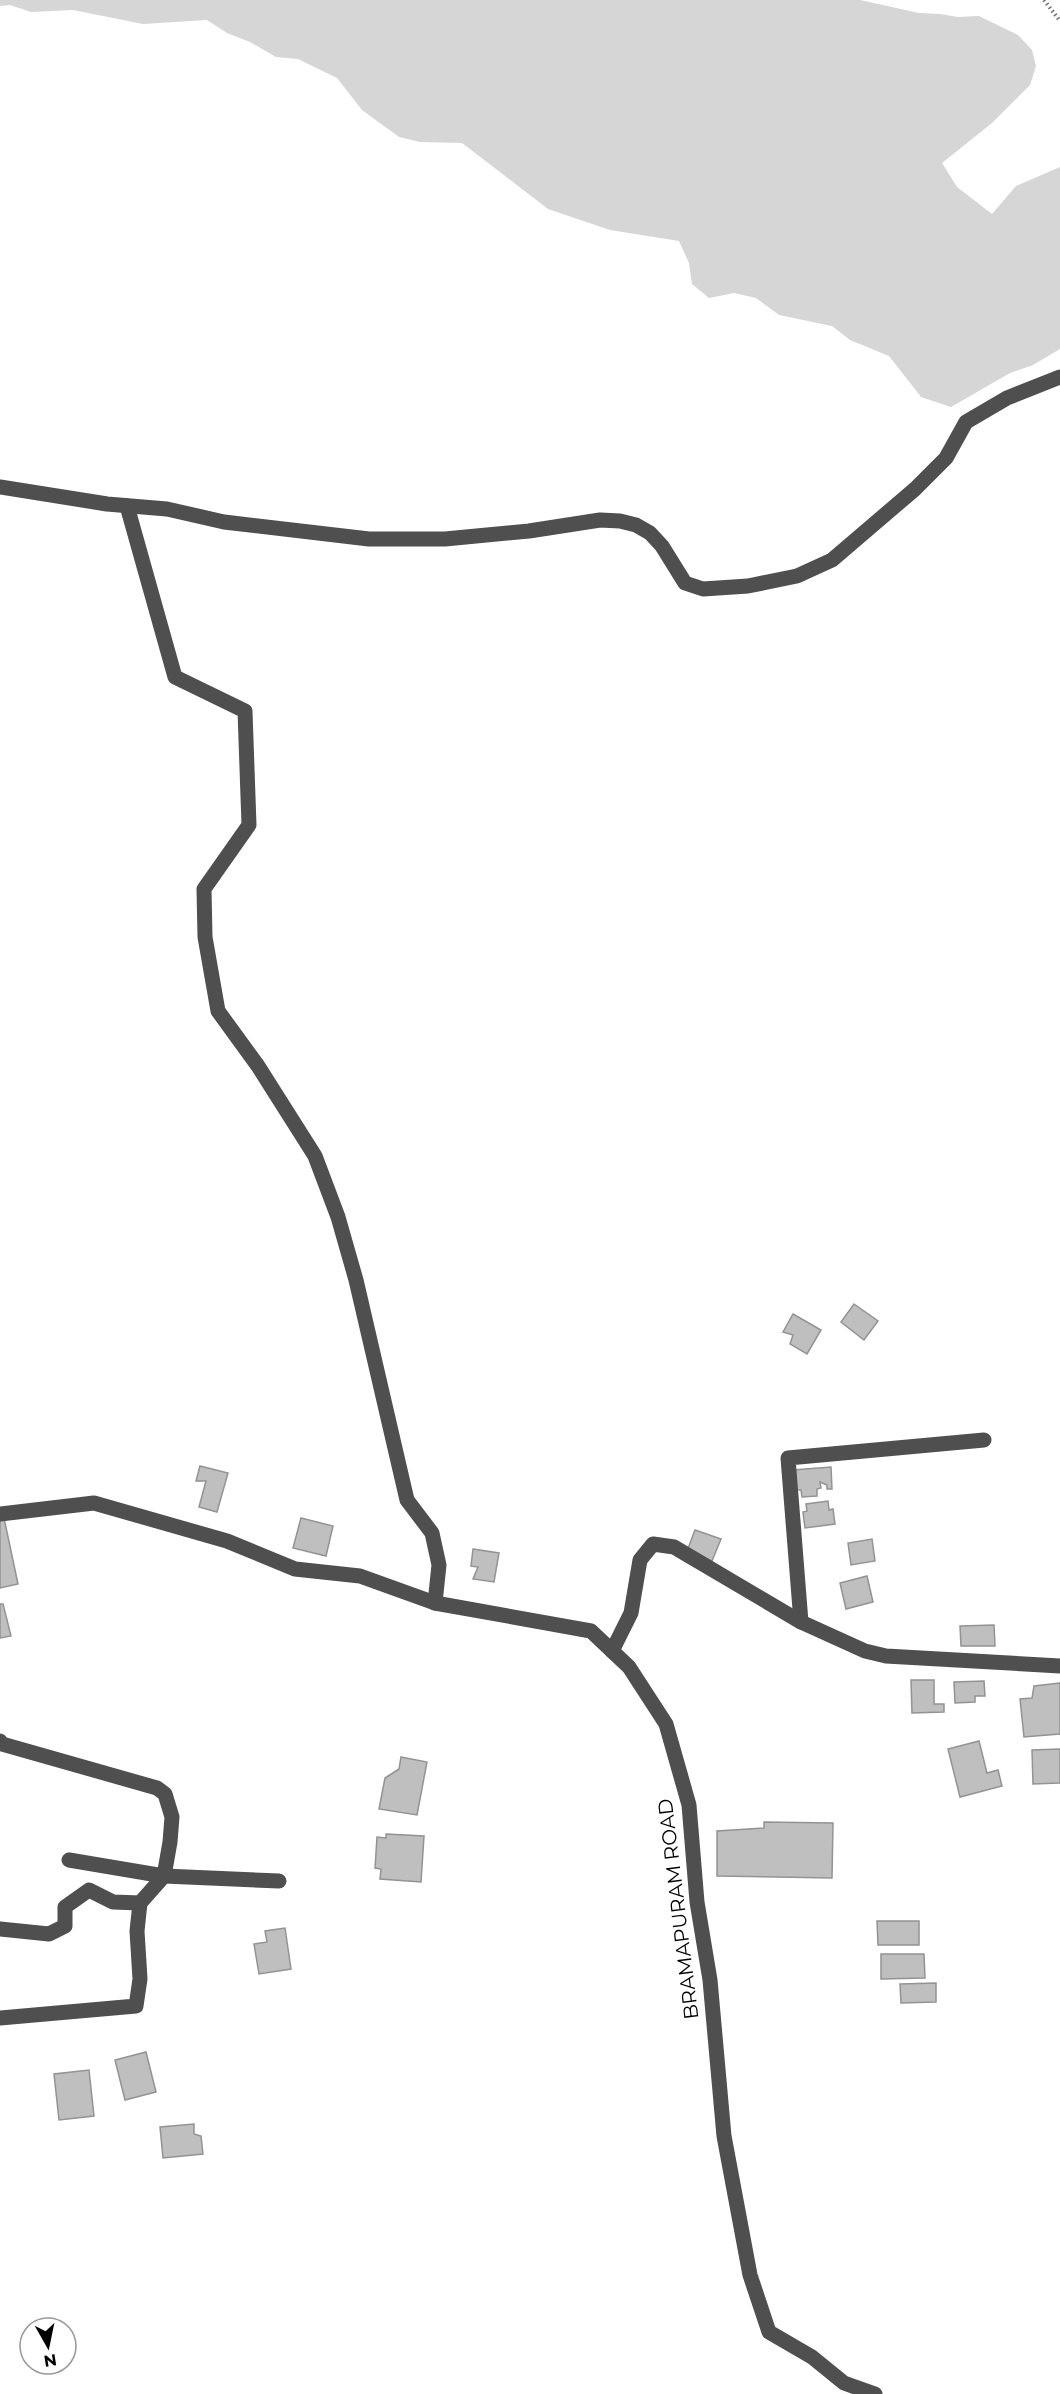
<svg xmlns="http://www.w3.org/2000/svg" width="1060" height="2394" viewBox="0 0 1060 2394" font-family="Montserrat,sans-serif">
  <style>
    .green { fill: #d6d6d6 }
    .building { fill: #bfbfbf; stroke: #939393; stroke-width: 1.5 }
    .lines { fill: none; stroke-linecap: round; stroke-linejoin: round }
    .path { stroke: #717171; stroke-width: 4; stroke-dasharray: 1.5 3; stroke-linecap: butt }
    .minor { stroke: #4f4f4f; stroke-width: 15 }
    .labels { text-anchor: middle; stroke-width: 6; stroke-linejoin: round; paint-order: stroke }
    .street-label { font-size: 20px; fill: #000; stroke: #fff }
  </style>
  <rect width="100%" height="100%" fill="#fff"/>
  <path class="green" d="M0,0H860L919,13L940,14L958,17L979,16L1018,35L1032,50L1036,66L1030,85L992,123L942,163L957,187L992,214L1016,186L1060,167V349L1033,365L1010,373L951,407L921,397L889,356L850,340L832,326L779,315L756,298L734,293L709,298L692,284L689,263L679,241L610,230L548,209L462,143L420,142L399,137L362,110L337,78L298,59L276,57L250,42L227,33L207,20L143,24L73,10L31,12L10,5L0,6Z"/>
  <g class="building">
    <path d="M854,1304L878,1321L864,1340L841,1322Z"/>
    <path d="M793,1314L821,1330L807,1354L790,1344L793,1335L783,1332Z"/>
    <path d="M200,1466L228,1473L217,1512L199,1507L206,1481H196Z"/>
    <path d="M831,1467L832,1489H827V1485L820,1482L821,1488L817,1489V1496L802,1497L801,1490H795L793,1470Z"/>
    <path d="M828,1501L829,1510L833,1509L835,1524L805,1528L803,1512L807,1511L806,1504Z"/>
    <path d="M4,1518L18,1584L0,1588V1519Z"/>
    <path d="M301,1518L333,1526L326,1556L293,1548Z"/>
    <path d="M695,1530L721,1539L712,1561L687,1551Z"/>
    <path d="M872,1539L875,1561L851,1565L848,1543Z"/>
    <path d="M473,1549L499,1553L494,1582L473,1579L478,1567L471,1566Z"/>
    <path d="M867,1576L873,1602L846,1609L840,1583Z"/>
    <path d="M0,1604H3L11,1636L0,1638Z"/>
    <path d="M994,1625L995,1646H961L960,1626Z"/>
    <path d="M911,1680H934V1704H944V1712L912,1713Z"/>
    <path d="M984,1681L985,1696H975V1702L955,1703L954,1682Z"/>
    <path d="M1060,1683V1734L1024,1737L1020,1699L1032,1698L1034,1686Z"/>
    <path d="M979,1741L987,1773L998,1770L1002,1786L960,1797L948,1749Z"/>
    <path d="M1060,1749V1783L1033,1784L1032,1750Z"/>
    <path d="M401,1757L427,1762L417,1815L379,1809L385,1778L399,1769Z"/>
    <path d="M764,1822L833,1823L832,1878L717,1876V1831L764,1828Z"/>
    <path d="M386,1834L424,1836L421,1882L380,1879L381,1869L375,1868L377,1837L386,1838Z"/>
    <path d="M877,1921H919V1945H878Z"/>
    <path d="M285,1928L291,1969L259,1974L254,1944L267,1942L265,1931Z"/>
    <path d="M881,1954H924L925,1978L881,1979Z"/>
    <path d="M936,1983V2002L901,2003L900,1984Z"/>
    <path d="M146,2052L156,2092L125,2100L115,2060Z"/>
    <path d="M89,2070L94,2116L59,2120L54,2074Z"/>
    <path d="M194,2124V2134L201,2136L203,2154L163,2158L160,2127Z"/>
  </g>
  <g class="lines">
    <path class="path" d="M1044,0L1060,21"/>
    <g class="minor">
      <path d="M0,487L107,504L167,509L224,522L369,539H445L529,531L600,520L620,521L636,525L650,533L662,546L685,583L703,589L748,586L797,576L832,560L915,489L946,458L966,422L1007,398L1060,377"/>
      <path d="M127,506L175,677L245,711L249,825L204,889L205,937L218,1011L258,1066L315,1156L338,1217L356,1280L407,1500L432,1533L439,1565L435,1603"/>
      <path d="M0,1514L94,1503L227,1541L295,1569L360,1576L435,1603L591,1631L629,1667L666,1724L689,1805L697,1902L710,1980L724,2136L750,2275L769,2332L812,2357L844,2383L875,2394"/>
      <path d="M801,1622L788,1458L984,1440"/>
      <path d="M612,1651L631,1613L640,1560L653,1544L674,1547L801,1622L865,1651L886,1656L1060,1666"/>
      <path d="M0,1741L2,1744L157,1788L165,1794L172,1817L170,1842L164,1876L140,1903"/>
      <path d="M69,1860L164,1876L279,1881"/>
      <path d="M0,1929L49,1934L65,1926V1907L89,1890L113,1902L140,1903L137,1931L140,1979L136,2006L0,2018"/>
    </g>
  </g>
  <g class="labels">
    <g class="street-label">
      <text transform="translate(678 1909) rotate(-97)" y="7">BRAMAPURAM ROAD</text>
    </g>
  </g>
  <g transform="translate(48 2346) rotate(171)"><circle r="28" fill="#ffffff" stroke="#999999" stroke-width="1.5"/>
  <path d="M0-4.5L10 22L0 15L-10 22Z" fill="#000000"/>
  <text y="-9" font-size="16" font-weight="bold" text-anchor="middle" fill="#000000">N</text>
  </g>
</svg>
